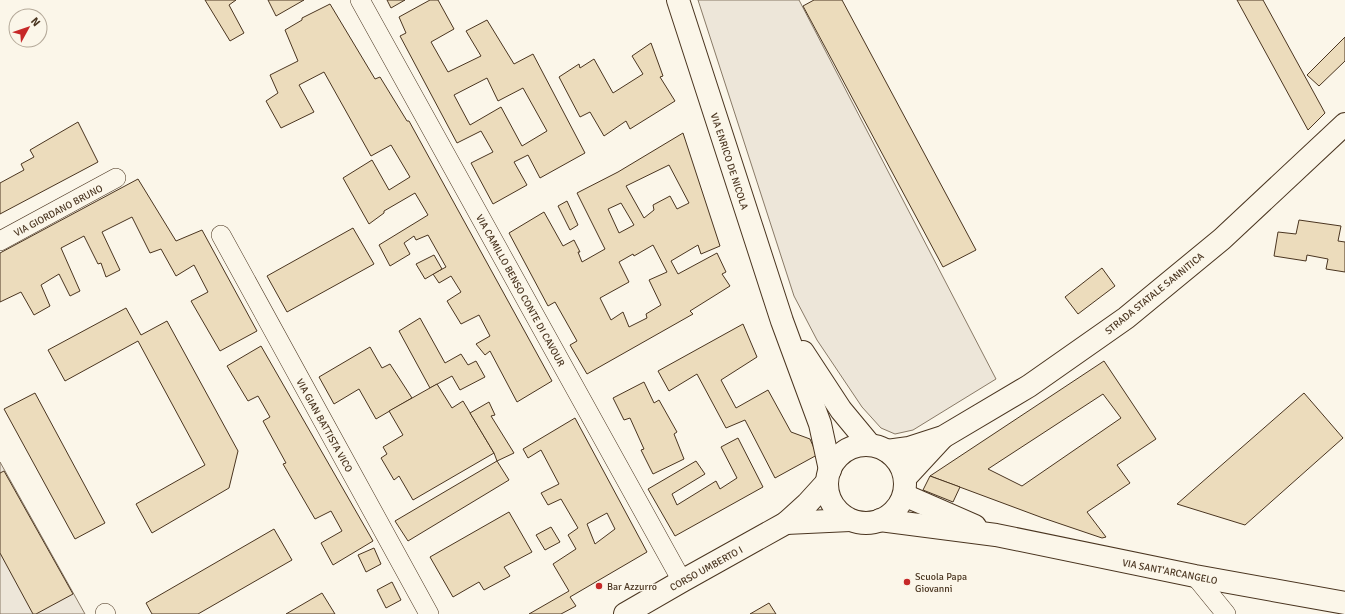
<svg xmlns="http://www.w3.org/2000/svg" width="1345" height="614" viewBox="0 0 1345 614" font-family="Signika,sans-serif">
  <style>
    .green { fill: #ede6d9; stroke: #887966 }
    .building { fill: #ecdcbc; stroke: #4a3520; fill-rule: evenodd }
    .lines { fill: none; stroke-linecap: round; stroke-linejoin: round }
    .minor-casing { stroke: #4a3520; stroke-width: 20 }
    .tertiary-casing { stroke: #4a3520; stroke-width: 24 }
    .secondary-casing { stroke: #4a3520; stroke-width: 24 }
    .minor { stroke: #fbf6e9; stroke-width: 19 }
    .tertiary { stroke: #fbf6e9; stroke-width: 22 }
    .secondary { stroke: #fbf6e9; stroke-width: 22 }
    .poi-dot { fill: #c62828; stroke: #fbf6e9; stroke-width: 1.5 }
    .labels { text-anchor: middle; stroke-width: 3; stroke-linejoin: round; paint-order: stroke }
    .street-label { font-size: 10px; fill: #4a3520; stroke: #fbf6e9 }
    .poi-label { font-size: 10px; fill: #4a3520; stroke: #fbf6e9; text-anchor: start }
  </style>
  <rect width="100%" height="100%" fill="#fbf6e9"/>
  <g class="green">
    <path d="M698,0H799L996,379L913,430L895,434L881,428L862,407L817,340L794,296Z"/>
    <path d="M0,462L85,614H0Z"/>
  </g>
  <g class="building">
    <path d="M205,0H236L229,5L244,33L230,41Z"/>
    <path d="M268,0H304L276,16Z"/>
    <path d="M387,0H405L391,8Z"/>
    <path d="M430,0H438L454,29L431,42L448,72L481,56L466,31L487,20L514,64L533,54L585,153L540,178L528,155L514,162L527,185L493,204L471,163L493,152L481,131L457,143L400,36L406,33L399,17ZM487,78L498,101L523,88L547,131L522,146L501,107L470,125L454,95Z"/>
    <path d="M814,0H842L976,250L943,267L803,6Z"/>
    <path d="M1237,0H1263L1325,113L1308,130Z"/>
    <path d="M330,4L375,79L380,77L407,121H409L552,381L517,402L490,351L485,355L476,344L490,336L479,315L461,324L447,301L461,292L451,276L439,283L433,274L446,267L428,235L416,240L414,236L404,243L410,254L390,266L379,245L428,215L415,193L384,211V213L369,224L343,178L372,160L389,190L410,177L391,145L371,156L324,72L299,85L314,112L281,128L266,101L278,93L270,75L298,61L285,30L302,20V18Z"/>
    <path d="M1345,37V61L1319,86L1307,75Z"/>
    <path d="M651,43L663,76L660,77L675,101L630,129L626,121L604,136L590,112L580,117L559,77L579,64L580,68L594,59L613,93L643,74L632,56Z"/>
    <path d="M78,122L98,162L0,214V183L24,170L21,164L34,157L30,150Z"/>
    <path d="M683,133L720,246L701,254L698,245L671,261L678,274L717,253L726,272L722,274L730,286L690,311L693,314L587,374L570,345L577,341L555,302L548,306L509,233L544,212L563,246L574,240L580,252H578L582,262L605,249L577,193L618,172ZM669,165L689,203L677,209L670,196L653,205L654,210L644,218L626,186ZM621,203L634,225L619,233L608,209ZM653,245L667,272L649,280L661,305L646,314L647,318L629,327L623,312L611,320L600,298L629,282L619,262L633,254L634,256Z"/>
    <path d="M138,179L176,241L202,230L257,331L220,351L191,301L208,292L194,265L176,276L161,249L150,253L132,217L102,232L120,270L106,277L101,263L98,264L84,236L61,248L80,291L70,296L59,274L41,285L50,306L34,315L21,292L0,302V253Z"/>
    <path d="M567,201L578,225L570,230L558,206Z"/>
    <path d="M1299,220L1341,226L1338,241L1345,242V272L1326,269L1328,259L1307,255L1306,261L1274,256L1278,232L1296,234Z"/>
    <path d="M353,228L374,264L287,312L267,276Z"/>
    <path d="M434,255L442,269L425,279L416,264Z"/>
    <path d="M1102,268L1115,286L1078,314L1065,297Z"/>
    <path d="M126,308L141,335L167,321L238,451L229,488L152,533L136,504L205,465L138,341L65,381L48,350Z"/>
    <path d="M420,318L445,363L461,354L468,365L476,361L485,377L460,390L452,376L430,388L399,331Z"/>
    <path d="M743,324L757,357L721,380L736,408L768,390L791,432L810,439L817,455L775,478L745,420L726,428L697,374L669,391L658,371Z"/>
    <path d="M261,346L373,541L333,565L321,543L342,531L331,511L315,519L283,464L286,463L263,421L270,417L258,396L248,401L227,366Z"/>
    <path d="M370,347L382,368L390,364L412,398L376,419L359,389L334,404L319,377Z"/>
    <path d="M1104,361L1156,439L1117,465L1130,483L1087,512L1106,537L1102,538L1043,518L930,476ZM1103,394L1121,418L1022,486L988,469Z"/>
    <path d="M644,382L654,403L659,400L677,432L674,434L684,459L653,474L641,450L644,449L630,418L624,420L613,398Z"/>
    <path d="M437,384L452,408L463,401L494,453L413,500L399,476L394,480L381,458L387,454L383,447L403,435L389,411Z"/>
    <path d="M35,393L105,523L75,539L4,409Z"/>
    <path d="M1304,393L1343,438L1245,525L1177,504Z"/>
    <path d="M489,402L495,415L491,416L514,453L497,461L494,453L470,413Z"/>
    <path d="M575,418L647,552L570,597L576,606L561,614H529L569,591L553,564L576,549L568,535L578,528L561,499L548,505L541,493L559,484L541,450L528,458L523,449ZM607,513L615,529L595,544L587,524Z"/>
    <path d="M738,438L763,487L675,536L648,489L696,461L705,474L672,494L677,505L716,481L720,489L737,478L721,447Z"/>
    <path d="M497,461L509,480L408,541L395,521Z"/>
    <path d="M4,471L73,594L36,614H33L0,553V473Z"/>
    <path d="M930,476L960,487L953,502L923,490Z"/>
    <path d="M509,512L532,552L504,567L510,576L484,590L479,582L453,597L430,557Z"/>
    <path d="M551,527L560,542L545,550L536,535Z"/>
    <path d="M274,529L292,560L198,614H152L146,603Z"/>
    <path d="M374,548L381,564L366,572L358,555Z"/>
    <path d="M392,582L401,600L386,608L377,590Z"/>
    <path d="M322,593L335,614H286Z"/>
    <path d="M769,603L776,614H750Z"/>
  </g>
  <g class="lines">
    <defs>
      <g id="minor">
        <path d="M360,0L682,581"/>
        <path d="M221,235L429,614"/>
        <path d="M0,241L116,178"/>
        <path d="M1195,576L1226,614"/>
        <path d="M105,613L106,614"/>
      </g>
      <g id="tertiary">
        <path d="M678,0L782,321L820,424L830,470"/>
        <path d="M803,352L841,410L870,445"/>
        <path d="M904,495L975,526"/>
        <path d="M880,520L996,535L1195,576L1345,603"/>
      </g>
      <g id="secondary">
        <circle cx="866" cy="484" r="39"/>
        <path d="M887,451L909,448L943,437L1029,386L1126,318L1222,239L1345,124"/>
        <path d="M905,478L942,438"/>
        <path d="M786,523L850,520"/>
        <path d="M625,614L682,581L786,523L807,504L827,482"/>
      </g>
    </defs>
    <use href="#minor" class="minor-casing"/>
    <use href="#tertiary" class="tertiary-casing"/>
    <use href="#secondary" class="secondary-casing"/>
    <use href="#minor" class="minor"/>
    <use href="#tertiary" class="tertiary"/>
    <use href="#secondary" class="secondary"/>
  </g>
  <g class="poi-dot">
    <circle cx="907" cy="582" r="4"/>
    <circle cx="599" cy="586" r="4"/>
  </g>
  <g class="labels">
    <g class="street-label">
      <text transform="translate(730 161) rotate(72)" y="4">VIA ENRICO DE NICOLA</text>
      <text transform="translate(58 210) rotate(-28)" y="4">VIA GIORDANO BRUNO</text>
      <text transform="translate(521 290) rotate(61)" y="4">VIA CAMILLO BENSO CONTE DI CAVOUR</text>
      <text transform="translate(1154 293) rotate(-39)" y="4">STRADA STATALE SANNITICA</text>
      <text transform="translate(325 425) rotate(61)" y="4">VIA GIAN BATTISTA VICO</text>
      <text transform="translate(706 568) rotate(-29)" y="4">CORSO UMBERTO I</text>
      <text transform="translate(1170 571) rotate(11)" y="4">VIA SANT'ARCANGELO</text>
    </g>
    <g class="poi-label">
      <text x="915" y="580">Scuola Papa<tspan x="915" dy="12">Giovanni</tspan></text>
      <text x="607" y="590">Bar Azzurro</text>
    </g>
  </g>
  <g transform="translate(28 28) rotate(50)"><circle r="19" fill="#fbf6e9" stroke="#b4a999"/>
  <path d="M0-3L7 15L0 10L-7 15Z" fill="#c62828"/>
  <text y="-6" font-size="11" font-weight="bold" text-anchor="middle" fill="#4a3520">N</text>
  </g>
</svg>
